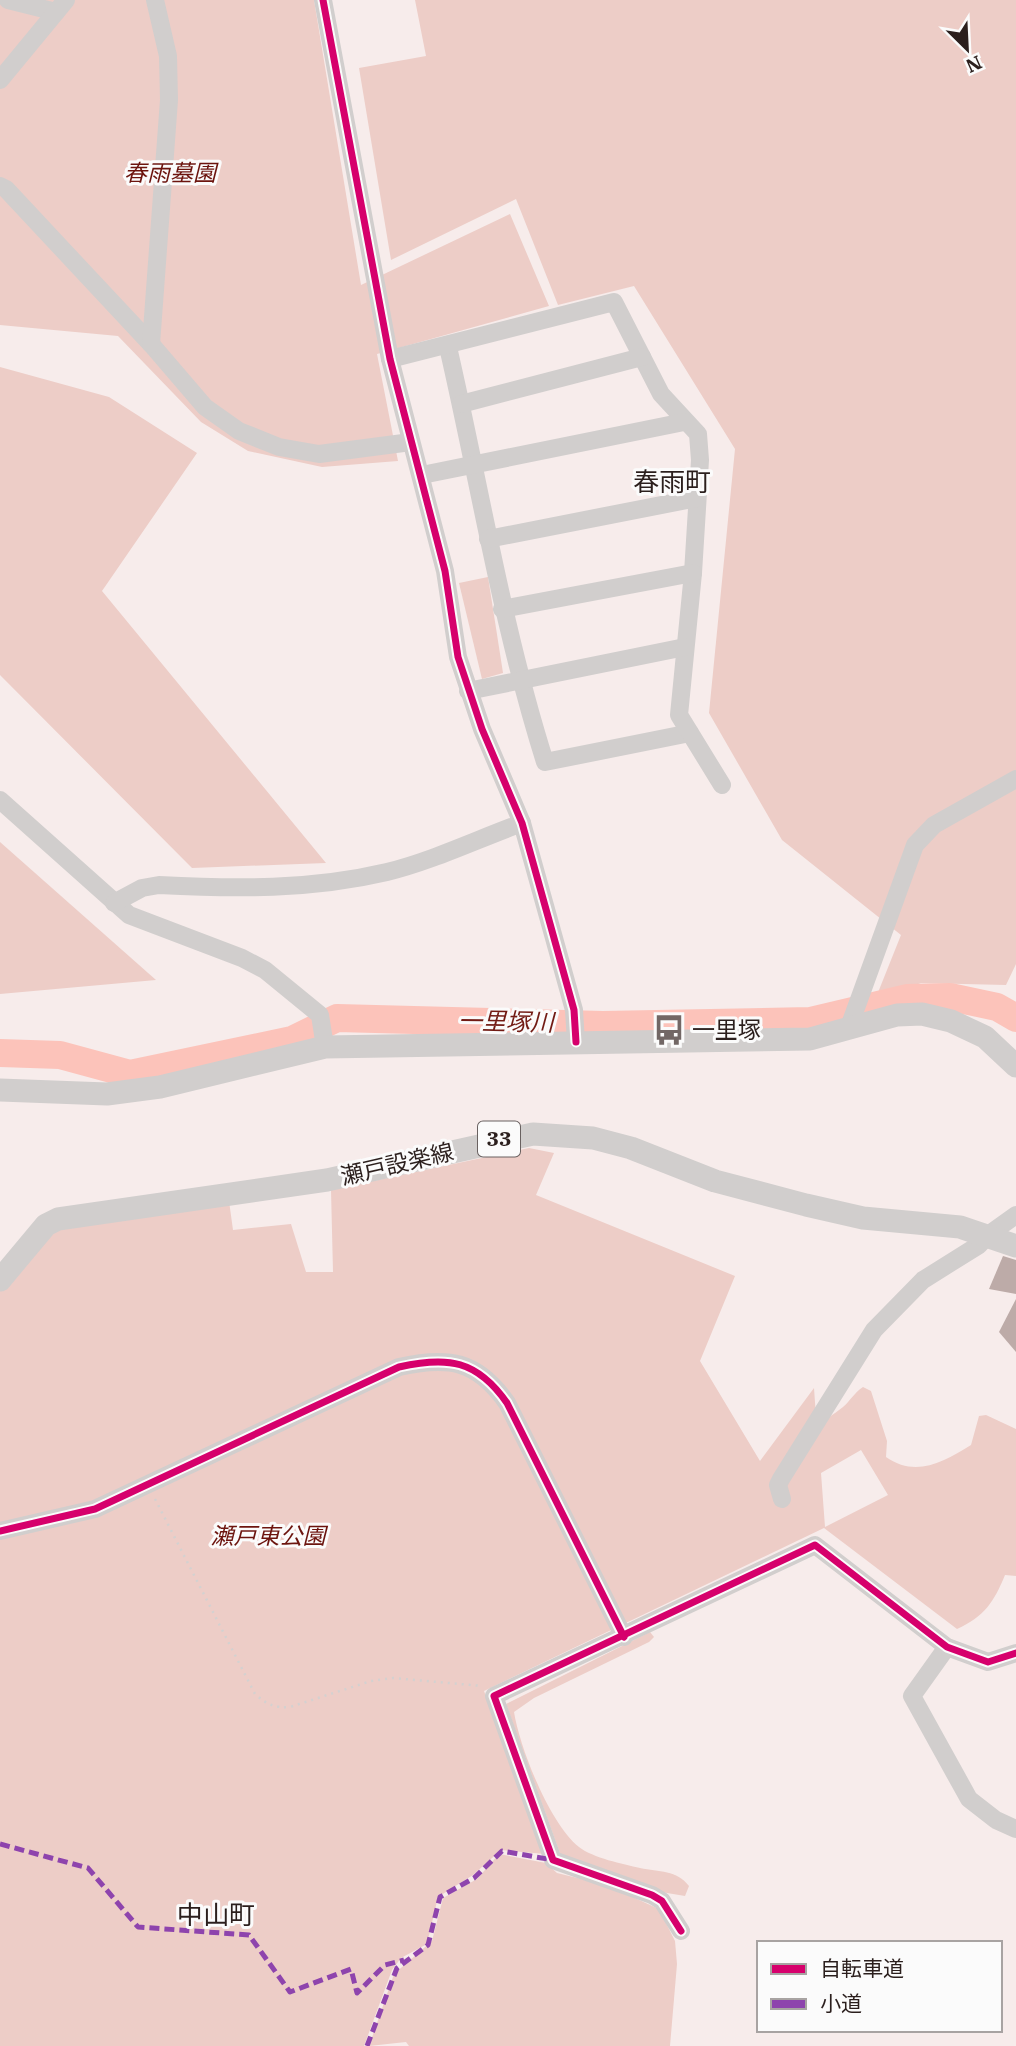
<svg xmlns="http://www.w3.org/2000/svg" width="1016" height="2046" viewBox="0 0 1016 2046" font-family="'IBM Plex Serif','Noto Sans JP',serif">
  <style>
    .green { fill: #edcdc7; fill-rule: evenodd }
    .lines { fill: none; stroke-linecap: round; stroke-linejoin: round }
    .river { stroke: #fcc3ba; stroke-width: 28 }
    .building { fill: #bdaba8 }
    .path { stroke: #d4d1d0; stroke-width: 2.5; stroke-dasharray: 2 5; stroke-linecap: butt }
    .minor { stroke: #d1cecd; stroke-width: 18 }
    .major { stroke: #d1cecd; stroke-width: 23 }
    .quiet { stroke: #8e44ad; stroke-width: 5; stroke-dasharray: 10 5; stroke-linecap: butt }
    .cycleway-casing { stroke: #fbfbfb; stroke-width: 11 }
    .cycleway { stroke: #d6006c; stroke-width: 7 }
    .labels { text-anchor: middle; stroke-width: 6; stroke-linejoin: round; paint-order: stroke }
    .shield { fill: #fbfbfb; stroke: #696160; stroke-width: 2 }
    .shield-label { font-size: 21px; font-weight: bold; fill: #2b1f1d }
    .park-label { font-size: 23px; font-style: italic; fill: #6c140e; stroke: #fbfbfb }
    .poi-label { font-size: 23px; fill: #2b1f1d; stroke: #fbfbfb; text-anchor: start }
    .street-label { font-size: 23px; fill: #2b1f1d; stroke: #fbfbfb }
    .water-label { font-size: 24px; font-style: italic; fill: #721b14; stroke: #fbfbfb }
    .quarter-label { font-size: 26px; fill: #2b1f1d; stroke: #fbfbfb }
  </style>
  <rect width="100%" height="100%" fill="#f7eceb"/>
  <g class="green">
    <path d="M0,0H314L361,285L510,214L549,306L377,354L398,461L322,467L248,451L201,422L118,336L0,325Z"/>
    <path d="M415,0H1016V964L1006,985L921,983L875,1000L901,935L782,840L709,713L735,449L634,286L558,305L516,199L391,260L359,68L426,56Z"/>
    <path d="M0,367L109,397L197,453L102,591L326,863L192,868L0,675Z"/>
    <path d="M488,577L503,673L482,679L459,583Z"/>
    <path d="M0,842L156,980L0,994Z"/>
    <path d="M529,1148L554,1153L536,1195L735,1276L700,1361L760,1461L814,1388L817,1431C825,1418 832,1416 843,1407C850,1401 854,1393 863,1387L871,1391L887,1441L886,1457C916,1478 943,1462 971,1445L979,1416L986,1415L1016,1429V1576L1005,1575C994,1602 984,1617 957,1629L824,1528L484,1691L545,1854L501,1850L473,1875L438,1897L427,1944L401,1958L392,1970L364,2046H0V1291L55,1230L229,1201L233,1230L291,1224L306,1272H333L331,1190ZM861,1450L888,1495L825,1527L821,1473Z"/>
    <path d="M650,1632L654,1637L649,1642L534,1698L514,1712C520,1749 550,1824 579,1847C593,1858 623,1864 640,1868C659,1872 677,1870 689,1886L685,1896L655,1891L562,1859L506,1704Z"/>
    <path d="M499,1854L546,1863L557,1873L606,1885L659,1909L675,1941L677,1964L670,2046H409L406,2042L369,2046L394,1974L432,1941L443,1898L477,1879Z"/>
  </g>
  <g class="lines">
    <path class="river" d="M0,1053L60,1055L130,1074L292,1040L337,1018L603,1025L810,1021L907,998L950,997L997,1007L1016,1018"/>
  </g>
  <g class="building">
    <path d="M1003,1256L1016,1260V1294L989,1289Z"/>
    <path d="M1016,1299V1352L999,1332Z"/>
  </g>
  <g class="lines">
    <path class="path" d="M155,1499L255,1694C266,1704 274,1708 290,1707L371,1681L393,1678L482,1686"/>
    <g class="minor">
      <path d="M8,0L56,12"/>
      <path d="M323,0L390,359L445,571L458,657L482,729L522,823L574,1010L576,1042"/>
      <path d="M0,80L66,0"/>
      <path d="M0,186L6,189L151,344L205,407L239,431L279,447L319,454L411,442"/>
      <path d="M151,344L169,100L168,56L155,0"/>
      <path d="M448,347C480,486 502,626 545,762L690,733"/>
      <path d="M390,359L614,302L661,394L698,434L700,460L693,573L679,715L722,785"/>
      <path d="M461,404L642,357"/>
      <path d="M422,475L684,422"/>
      <path d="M488,539L697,498"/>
      <path d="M502,609L693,573"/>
      <path d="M468,691L685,647"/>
      <path d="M0,800L129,915L242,958L265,970L320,1015L325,1047"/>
      <path d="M114,903L142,888L159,885C235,889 311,890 387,872C432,861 478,839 522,823"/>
      <path d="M848,1030L915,845L934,825L1016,779"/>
      <path d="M782,1499L778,1485L781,1479L874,1330L923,1280L979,1245L988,1235L1016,1215"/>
      <path d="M0,1531L95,1509L399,1367C448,1356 477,1360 507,1403L624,1637"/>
      <path d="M947,1647L912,1696L969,1799L996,1820L1016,1829"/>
      <path d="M681,1931L662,1901L652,1895L553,1860L494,1696L815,1545L947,1647L988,1662L1016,1653"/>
    </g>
    <g class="major">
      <path d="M0,1090L107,1094L160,1087L325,1047L810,1039L897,1015L922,1014L951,1021L985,1037L1016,1066"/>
      <path d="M0,1280L46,1225L58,1219L327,1180L533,1134L593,1138L631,1148L715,1181L806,1205L863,1218L960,1227L1016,1246"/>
    </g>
    <g class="quiet">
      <path d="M0,1844L88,1868L138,1927L249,1935L290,1992L351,1969L357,1993L385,1965L404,1960"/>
      <path d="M367,2046L397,1968L428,1945L440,1897L474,1878L502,1851L553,1860"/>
    </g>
    <defs>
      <g id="cycleway">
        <path d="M323,0L390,359L445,571L458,657L482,729L522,823L574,1010L576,1042"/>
        <path d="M0,1531L95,1509L399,1367C448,1356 477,1360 507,1403L624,1637"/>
        <path d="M681,1931L662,1901L652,1895L553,1860L494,1696L815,1545L947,1647L988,1662L1016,1653"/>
      </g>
    </defs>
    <use href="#cycleway" class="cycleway-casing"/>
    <use href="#cycleway" class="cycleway"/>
  </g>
  <defs>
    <symbol id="bus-bare" viewBox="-9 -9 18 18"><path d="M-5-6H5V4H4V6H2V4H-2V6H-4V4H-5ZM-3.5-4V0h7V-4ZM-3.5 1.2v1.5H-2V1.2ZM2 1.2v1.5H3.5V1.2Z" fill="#726765" stroke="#fbfbfb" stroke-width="2.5" paint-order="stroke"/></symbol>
  </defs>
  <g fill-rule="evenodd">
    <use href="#bus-bare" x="647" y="1008" width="44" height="44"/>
  </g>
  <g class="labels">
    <rect class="shield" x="478" y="1121.5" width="42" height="35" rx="5"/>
    <g class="shield-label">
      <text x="499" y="1146">33</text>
    </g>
    <g class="park-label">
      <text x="170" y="181">春雨墓園</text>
      <text x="268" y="1544">瀬戸東公園</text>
    </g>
    <g class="poi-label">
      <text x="692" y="1038">一里塚</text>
    </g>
    <g class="street-label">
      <text transform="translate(397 1164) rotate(-13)" y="8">瀬戸設楽線</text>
    </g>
    <g class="water-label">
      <text transform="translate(506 1022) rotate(1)" y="8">一里塚川</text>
    </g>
    <g class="quarter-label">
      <text x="672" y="491">春雨町</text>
      <text x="216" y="1924">中山町</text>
    </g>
  </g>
  <rect x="757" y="1941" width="245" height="91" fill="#fbfbfb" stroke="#a8a3a2" stroke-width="2"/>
  <rect x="771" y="1964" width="35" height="10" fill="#d6006c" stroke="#a8a3a2" stroke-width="2"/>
  <text x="820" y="1976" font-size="21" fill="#2b1f1d">自転車道</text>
  <rect x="771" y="1999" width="35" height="10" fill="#8e44ad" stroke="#a8a3a2" stroke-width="2"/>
  <text x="820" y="2011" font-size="21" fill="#2b1f1d">小道</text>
  <g transform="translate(967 49) rotate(156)" stroke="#fbfbfb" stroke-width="5" paint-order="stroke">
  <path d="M0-5L12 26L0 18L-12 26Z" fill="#2b1f1d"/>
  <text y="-10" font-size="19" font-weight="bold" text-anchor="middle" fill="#2b1f1d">N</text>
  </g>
</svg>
